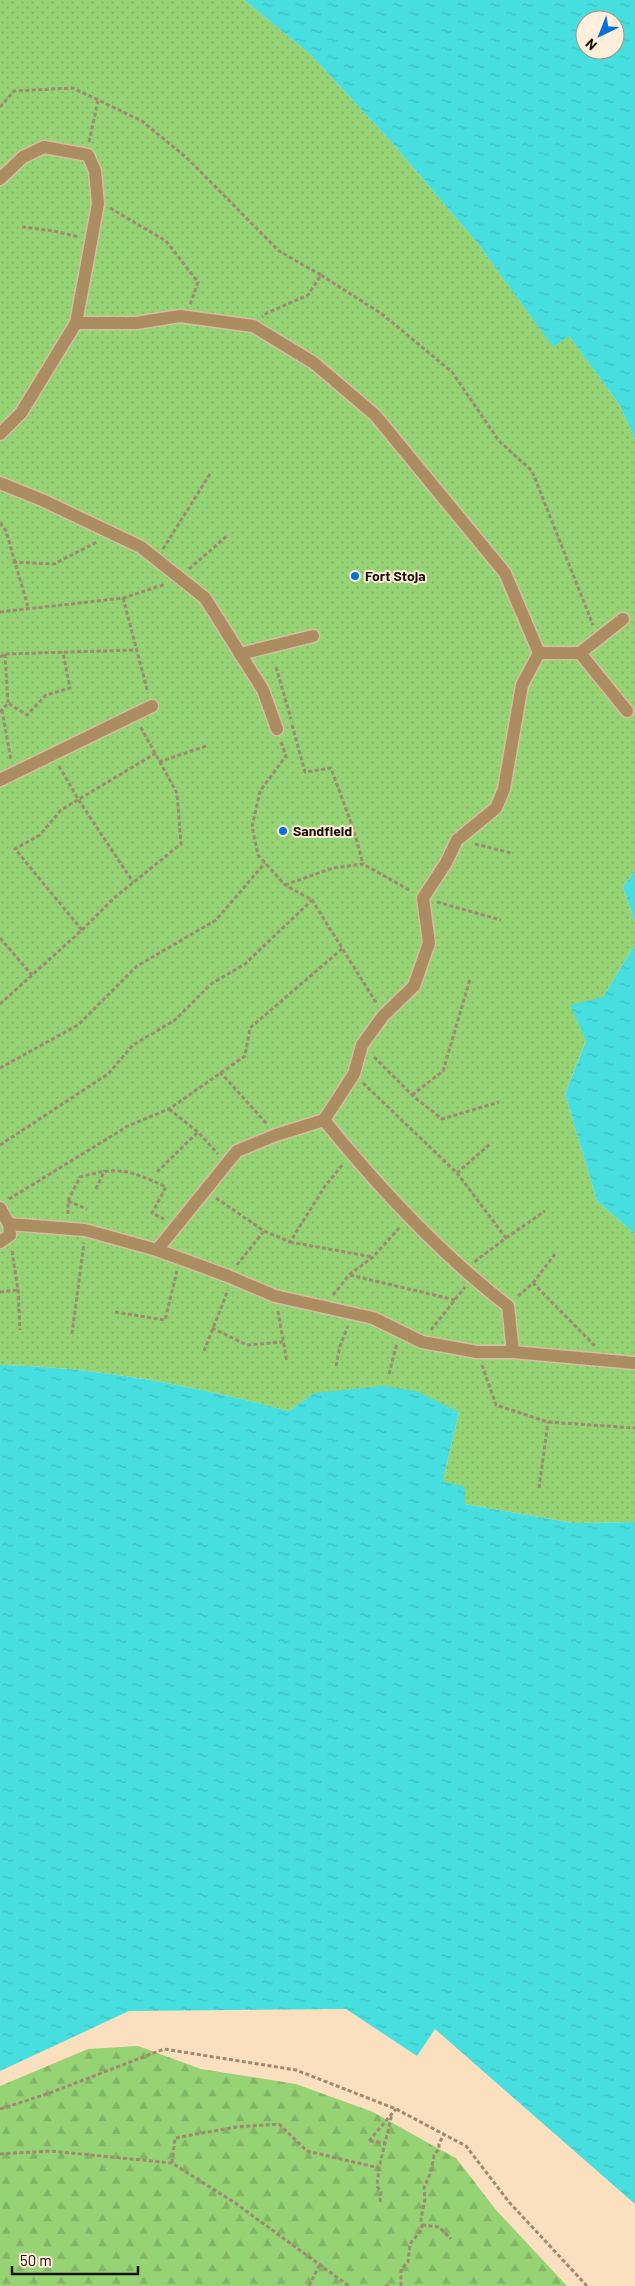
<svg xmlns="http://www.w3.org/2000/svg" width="635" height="2286" viewBox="0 0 635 2286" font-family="Barlow,sans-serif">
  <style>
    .forest { fill: url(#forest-firs) }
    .park { fill: url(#park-dots) }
    .water { fill: url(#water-ripples); fill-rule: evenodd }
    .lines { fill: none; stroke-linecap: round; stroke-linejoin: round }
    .minor-casing { stroke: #d6bfa0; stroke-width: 15 }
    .path { stroke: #9d8a71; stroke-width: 3; stroke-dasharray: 4 2.5; stroke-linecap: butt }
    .minor { stroke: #ac8d62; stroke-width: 12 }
    .poi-dot { fill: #0970d8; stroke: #ffefdb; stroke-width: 2 }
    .labels { text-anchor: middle; stroke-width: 4; stroke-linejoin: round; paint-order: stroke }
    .poi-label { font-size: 14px; font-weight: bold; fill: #1a1105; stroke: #ffefdb; text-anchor: start }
  </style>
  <defs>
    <pattern id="forest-firs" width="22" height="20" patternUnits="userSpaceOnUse" patternTransform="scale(1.25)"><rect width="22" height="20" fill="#96d375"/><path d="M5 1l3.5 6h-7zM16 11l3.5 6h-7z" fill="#81b464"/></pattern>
    <pattern id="park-dots" width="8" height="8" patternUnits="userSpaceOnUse" patternTransform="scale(1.25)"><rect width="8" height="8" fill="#96d375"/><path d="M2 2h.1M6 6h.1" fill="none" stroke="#81b464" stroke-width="1.8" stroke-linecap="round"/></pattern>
    <pattern id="water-ripples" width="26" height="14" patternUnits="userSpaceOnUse" patternTransform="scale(1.25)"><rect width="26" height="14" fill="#47dedf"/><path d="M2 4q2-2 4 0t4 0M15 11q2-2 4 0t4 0" fill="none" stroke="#3ebdbe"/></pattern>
  </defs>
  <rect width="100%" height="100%" fill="#fae0be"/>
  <path class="forest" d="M138,2046L201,2069L296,2084L373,2112L439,2149L456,2158L496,2210L567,2286H0V2086L88,2049Z"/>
  <path class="park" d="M0,0H244L311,55L393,144L479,245L553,346L569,336L619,404L635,439V871L623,887L635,923V944L603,997L565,1094L597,1201L635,1234V1522L573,1523L465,1504L443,1481L459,1412L314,1393L289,1411C194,1386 99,1367 0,1365Z"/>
  <g class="water">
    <path d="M244,0H635V439L619,404L569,336L553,347L479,245L393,144L311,55ZM585,20H615V50H585Z"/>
    <path d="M635,871V923L623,887Z"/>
    <path d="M635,944V1234L597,1201L565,1094L586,1041L570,1005L603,997Z"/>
    <path d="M0,1365C99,1367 194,1386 289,1411L314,1393L384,1386L416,1391L459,1412L443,1481L465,1487V1504L573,1523L635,1522V2204L435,2029L417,2056L346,2009L129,2011L0,2071Z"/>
  </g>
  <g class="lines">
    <defs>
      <g id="minor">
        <path d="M0,179L23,157L44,147L88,155L95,171L98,204L76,323H136L180,316L253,326L314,363L375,415L505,573L539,653L522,685L504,789L496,808L457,840L446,863L423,898L429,943L414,986L383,1016L362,1045L354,1074L324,1120L276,1135L237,1151L157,1250"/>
        <path d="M0,434L21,413L76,323"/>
        <path d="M0,483L42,500L141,547L205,598L263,690L277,729"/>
        <path d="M539,653H580L623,619"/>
        <path d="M580,653L627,711"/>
        <path d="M240,654L313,636"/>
        <path d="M0,780L152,706"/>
        <path d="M324,1120C379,1188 439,1253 508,1306L513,1352"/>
        <path d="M0,1208L9,1224L10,1235L0,1242"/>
        <path d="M9,1224L85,1230L157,1250L228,1276L275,1296L373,1318L422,1342L477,1352H513L635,1363"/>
      </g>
    </defs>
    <use href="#minor" class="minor-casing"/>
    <g class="path">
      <path d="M0,107L14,91L73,88L142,121L187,158L279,251L321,275L308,295L267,313L262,317"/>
      <path d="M89,142L98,101"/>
      <path d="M110,208L166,241L198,282L190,305"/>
      <path d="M22,227L54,231L79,237"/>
      <path d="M321,275L382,314L452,372L499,441L532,471L593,625"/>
      <path d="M0,523L6,531L28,607"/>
      <path d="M163,549L210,474"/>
      <path d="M13,562L54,564L97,542"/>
      <path d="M189,569L228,535"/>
      <path d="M123,598L148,693"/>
      <path d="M0,612L123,598L166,584"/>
      <path d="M5,654L8,703"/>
      <path d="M0,657L5,654L136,650"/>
      <path d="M276,667L291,719"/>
      <path d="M2,710L11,760"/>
      <path d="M0,712L8,703L27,715L46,695L70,688L63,653"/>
      <path d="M292,725L305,772L331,768L354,831L363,864"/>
      <path d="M281,742L286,756L260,791L252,827L258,855L285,885L312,900L377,1004"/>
      <path d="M159,762L206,746"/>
      <path d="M59,766L78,799L133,882"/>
      <path d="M475,844L511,853"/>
      <path d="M285,885L333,868L363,864L411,891"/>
      <path d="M437,902L501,920"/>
      <path d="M82,930L15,849L40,835L61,810L156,753"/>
      <path d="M0,938L32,975"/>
      <path d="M0,1004L82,930L114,898L181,844L177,793L140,726"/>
      <path d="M374,1057L412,1095L442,1119L499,1102"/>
      <path d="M0,1068L78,1025L137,966L216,920L265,863"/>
      <path d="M220,1072L267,1124"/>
      <path d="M363,1083L457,1173L506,1238L474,1262"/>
      <path d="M412,1095L443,1071L470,979"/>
      <path d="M169,1109L198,1132L218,1154"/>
      <path d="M0,1145L108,1074L133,1045L175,1020L211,984L245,964L312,900"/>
      <path d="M157,1172L198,1132"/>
      <path d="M457,1173L490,1144"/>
      <path d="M96,1189L105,1170"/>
      <path d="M216,1198L264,1231L290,1242L325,1186L343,1164"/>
      <path d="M9,1199L128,1126L169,1109L245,1056L250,1028L343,948"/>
      <path d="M68,1201L87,1209"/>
      <path d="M68,1214V1201L80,1177C118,1166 130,1170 166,1187L152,1213L164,1219"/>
      <path d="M506,1238L545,1211"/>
      <path d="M290,1242L373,1257"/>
      <path d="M12,1251L18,1290L20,1330"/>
      <path d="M237,1265L264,1231"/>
      <path d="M350,1275L455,1300"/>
      <path d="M533,1283L555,1254"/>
      <path d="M0,1292L18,1290"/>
      <path d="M333,1295L350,1274L373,1257L400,1227"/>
      <path d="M518,1296L533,1283L595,1346"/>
      <path d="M278,1311L287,1362"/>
      <path d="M115,1312L165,1320L177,1271"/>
      <path d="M212,1328L247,1345L283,1342"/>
      <path d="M431,1330L465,1287"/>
      <path d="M72,1334L84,1243"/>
      <path d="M204,1351L228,1290"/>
      <path d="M482,1365L496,1405L548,1422L635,1428"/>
      <path d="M336,1366L340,1346L348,1326"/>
      <path d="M389,1374L397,1343"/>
      <path d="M539,1488L548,1422"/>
      <path d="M0,2109L47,2094L164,2049L296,2070L396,2109L466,2146L509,2202L587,2286"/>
      <path d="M369,2141L396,2109"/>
      <path d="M370,2141L385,2143"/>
      <path d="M0,2154L50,2151L172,2163L235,2203L349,2286"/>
      <path d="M172,2163L175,2138L236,2127L279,2124L307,2151L379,2168"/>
      <path d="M380,2202L381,2192L377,2186L379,2168L392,2114"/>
      <path d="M422,2225L439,2227L451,2239"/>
      <path d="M309,2286L319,2266"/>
      <path d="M385,2286H390"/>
      <path d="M401,2286V2269L408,2262L410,2244L422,2229L421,2219L425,2199L424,2188L431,2172L434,2155L439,2149V2144L444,2134"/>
    </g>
    <use href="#minor" class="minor"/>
  </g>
  <g class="poi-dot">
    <circle cx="355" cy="576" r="5"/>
    <circle cx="283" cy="831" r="5"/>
  </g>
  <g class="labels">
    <g class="poi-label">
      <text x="365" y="581">Fort Stoja</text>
      <text x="293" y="836">Sandfield</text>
    </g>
  </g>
  <g transform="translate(600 35) rotate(223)"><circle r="24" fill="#ffefdb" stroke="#a39685"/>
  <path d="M0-4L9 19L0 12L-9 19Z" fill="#0970d8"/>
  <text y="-8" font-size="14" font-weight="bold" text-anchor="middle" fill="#1a1105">N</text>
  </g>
  <path d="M12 2266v8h126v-8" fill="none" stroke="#1a1105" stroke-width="2.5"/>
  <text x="20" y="2266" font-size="15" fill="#1a1105" stroke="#ffefdb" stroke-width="4" paint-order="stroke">50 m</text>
</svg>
